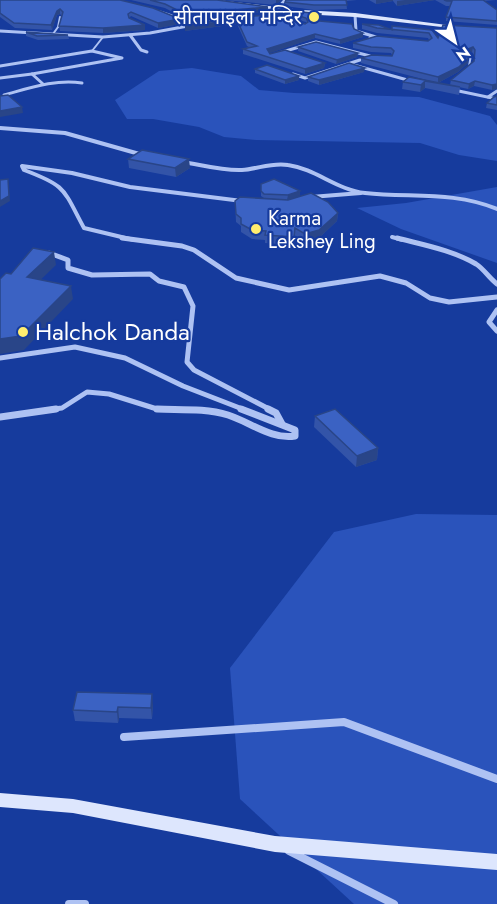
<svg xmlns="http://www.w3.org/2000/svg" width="497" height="904" viewBox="0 0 497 904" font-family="Jost,'Noto Sans Devanagari',sans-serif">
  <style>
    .green { fill: #2a53bb }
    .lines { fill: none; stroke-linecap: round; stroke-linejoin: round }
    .lane { stroke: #aec2f3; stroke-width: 2 }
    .street-far4 { stroke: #aec2f3; stroke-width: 3 }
    .street-far3 { stroke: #aec2f3; stroke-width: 4 }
    .street-far2 { stroke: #aec2f3; stroke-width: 5 }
    .street-far1 { stroke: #aec2f3; stroke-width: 7 }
    .street { stroke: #aec2f3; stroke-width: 8 }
    .secondary { fill: #dde6fd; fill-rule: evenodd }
    .wall { fill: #3354a8 }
    .shaded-wall { fill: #294588 }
    .building { fill: #3b62c3; stroke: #294588; stroke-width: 1.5 }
    .poi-dot { fill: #ffed6f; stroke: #163b9d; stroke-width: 2 }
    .labels { text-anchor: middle; stroke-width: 4.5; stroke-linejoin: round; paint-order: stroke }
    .far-poi-label { font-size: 20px; fill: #fff; stroke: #163b9d; text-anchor: end }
    .poi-label { font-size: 24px; fill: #fff; stroke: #163b9d; text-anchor: start }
  </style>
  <rect width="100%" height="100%" fill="#163b9d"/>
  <g class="green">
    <path d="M192,68L241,76L259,90L294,93L419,97L490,116L497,125V161L459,155L420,143L256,140L224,137L199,127L153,119H127L115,100L159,71Z"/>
    <path d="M497,187V263L401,229L357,208L406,203Z"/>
    <path d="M416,514L497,515V904H354L240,799L230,668L334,532Z"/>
  </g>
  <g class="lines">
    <g class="lane">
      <path d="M53,34L58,27L60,17"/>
      <path d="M92,51L103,37"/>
      <path d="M469,66L471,55"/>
    </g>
    <g class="street-far4">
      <path d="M278,8L285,0"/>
      <path d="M160,12L181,19L189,25"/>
      <path d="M355,15L356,31L376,37L370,38"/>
      <path d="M266,16L298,13"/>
      <path d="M277,18L304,25"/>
      <path d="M0,31L103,37L150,33L215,21"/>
      <path d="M130,35L141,50L147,52"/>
      <path d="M279,53L316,42L370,56"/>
      <path d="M350,64L411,81"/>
      <path d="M0,66L92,51L122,58L32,74L43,84"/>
      <path d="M293,74L305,78L369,57"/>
      <path d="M0,78L32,74"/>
      <path d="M454,90L497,99"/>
      <path d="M4,95C30,88 55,79 82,83"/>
      <path d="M488,97L497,91"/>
    </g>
    <g class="street-far3">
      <path d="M0,128L65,133L143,155"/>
      <path d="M183,162C202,165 223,171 242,170C258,169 272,162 288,165C316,169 337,190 365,193C411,198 454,191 497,209"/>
      <path d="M311,197L361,193"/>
      <path d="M392,237L403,240"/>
      <path d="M134,240L84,228C63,189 67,186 24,170L22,166L72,173L130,187L242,201"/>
    </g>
    <g class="street-far2">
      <path d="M122,238L182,246L194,250L236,278L289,290L380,276L406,283L430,298L449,302L497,297"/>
      <path d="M397,238C424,245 452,250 476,264C484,269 489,278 497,284"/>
      <path d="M49,253L68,260V268L92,275L150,274L159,281L184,287L193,306L187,362L194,370L271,410"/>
      <path d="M497,310L489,322L497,331"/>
      <path d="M0,358L75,347L125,358L183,386L245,410"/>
      <path d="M46,410L62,408L87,392L109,394L157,409L190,410"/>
    </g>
    <g class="street-far1">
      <path d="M157,409C180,410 205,408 228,415C250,422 272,440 295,436V430L241,409"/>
      <path d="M268,409L276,413L282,424"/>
      <path d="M0,417L56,409"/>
    </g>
    <g class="street">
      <path d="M124,737L344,722L497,779"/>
      <path d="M289,851L394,904"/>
      <path d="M69,904H85"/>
    </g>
    <g class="secondary">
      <path d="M201,0H218L302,10L355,13L462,27L459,29L355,17L302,14Z"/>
      <path d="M0,793L73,799L275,836L497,854V870L275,852L73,813L0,807Z"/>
    </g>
  </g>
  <g class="wall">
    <path d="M0,0H120L180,24L158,28L131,16L129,18L145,30L103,33L60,31L59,26L62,16L60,14L57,15L52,30L15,28L0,17Z"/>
    <path d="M131,0H217L268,12L235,14L191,22L165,8Z"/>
    <path d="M224,0H281L276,5Z"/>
    <path d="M286,0H357L346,1L347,9L314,10L285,6V2Z"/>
    <path d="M369,0H496L484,1L497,10V25L446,21V17L450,6H446L435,0L397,6L393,1L376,4Z"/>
    <path d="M290,13L354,29L363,33V37L340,44L315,38L269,53L270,54L325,63L324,68L305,74L243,54V49L249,47L247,46L237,24L185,31V26L235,17L305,24L306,23V22L290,18Z"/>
    <path d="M362,24L392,30H432L438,38L497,28V89L492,90L474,86L468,89L450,85L451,80L474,61V55L472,52L468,54V63L458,72L438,83L361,63V58L392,56V55L391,53L371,52L353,48V43L428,41L429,40L428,38L377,33L362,29Z"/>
    <path d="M26,32L68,35L69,39L38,40L26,36Z"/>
    <path d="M298,47L358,53L357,57L336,64L298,51Z"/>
    <path d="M255,69L299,76V80L285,84L255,73Z"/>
    <path d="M364,72L319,85L308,81V77Z"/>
    <path d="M409,77L460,87L459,95L425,88L420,92L402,89L403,82Z"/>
    <path d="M497,96V110L486,108L487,103Z"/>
    <path d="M128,159L190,168L176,177L129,168Z"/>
    <path d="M261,184L300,191V196L287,200L264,198L261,196Z"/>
    <path d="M235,201L338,213L337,221L319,238L304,242L295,237L294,245L265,243V240L252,239L241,232V226L236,222Z"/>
    <path d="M315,416L378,448L377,460L356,467L314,427Z"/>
    <path d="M153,705L152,719L119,718L118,723L75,721L73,710Z"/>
  </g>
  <g class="shaded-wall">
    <path d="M276,0H281L276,5Z"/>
    <path d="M376,0H393V1L376,4Z"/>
    <path d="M405,0H435L397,6V1Z"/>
    <path d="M268,7V12L235,14L191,22V17L235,10Z"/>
    <path d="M60,9V14L57,15L52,30L51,25L57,11Z"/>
    <path d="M180,19V24L158,28V23Z"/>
    <path d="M237,20V24L185,31V26Z"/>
    <path d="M145,25V30L103,33V28Z"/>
    <path d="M363,33V37L340,44V40Z"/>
    <path d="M315,34V38L267,54V49Z"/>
    <path d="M473,47L472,52L468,54V49Z"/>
    <path d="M358,53L357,57L336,64L337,60Z"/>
    <path d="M468,58V63L458,72L438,83V77Z"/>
    <path d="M325,63L324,68L305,74V69Z"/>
    <path d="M365,68L364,72L319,85V80Z"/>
    <path d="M299,76V80L285,84V80Z"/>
    <path d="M425,81V88L420,92L421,85Z"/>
    <path d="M475,81L474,86L468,89L469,84Z"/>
    <path d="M497,84V89L492,90V85Z"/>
    <path d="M22,107L23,113L0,117V111Z"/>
    <path d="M189,159L190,168L176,177L175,168Z"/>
    <path d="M8,179L10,201L0,207V201Z"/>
    <path d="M300,191V196L287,200L288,195Z"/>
    <path d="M338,213L337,221L319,238L304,242L305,234Z"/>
    <path d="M54,252L56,265L29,291L27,277Z"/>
    <path d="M71,286L73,299L24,350L0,354V339Z"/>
    <path d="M378,448L377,460L356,467L357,456Z"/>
    <path d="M152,694L153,705L152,719L151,708Z"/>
    <path d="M118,707L119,718L118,723L117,712Z"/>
  </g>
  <g class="building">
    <path d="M0,0H120L153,8L180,19L158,23L131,12L128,14L129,18L145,25L103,28L59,26L63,12L60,9L57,11L51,25L14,23L0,13Z"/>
    <path d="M150,0H217L268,7L235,10L191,17L165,4Z"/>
    <path d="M286,0H346L347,5H314L285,2Z"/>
    <path d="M444,0H483L497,10V21L446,17L452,1H447Z"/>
    <path d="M302,12L321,14L320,21L352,24L354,29L363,33L340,40L315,34L267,49L270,54L285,50L325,63L305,69L243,49L257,46L247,42L237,20L185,26L235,17L273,15L276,17L305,24L308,22L306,18L290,13Z"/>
    <path d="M362,24L379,25L392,30V26L432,30L438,38L443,25L497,28V84L492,85L475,81L469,84L451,80L474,61L475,50L473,47L468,49V58L459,67L438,77L361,58L372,55L392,56L394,51L391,48L371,47L353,43L377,36L428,41L432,38L429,33L377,28Z"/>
    <path d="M26,32L68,35L37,36Z"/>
    <path d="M316,42L358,53L337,60L298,47Z"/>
    <path d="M349,63L365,68L319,80L308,77Z"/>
    <path d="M267,65L299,76L285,80L255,69Z"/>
    <path d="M409,77L460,87L425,81L421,85L403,82Z"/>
    <path d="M8,95L22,107L0,111V96Z"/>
    <path d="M497,96V105L487,103L494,97Z"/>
    <path d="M142,150L189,159L175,168L128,159Z"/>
    <path d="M8,179L9,196L0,201V180Z"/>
    <path d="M274,179L300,191L288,195L264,194L261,191V184Z"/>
    <path d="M311,193L328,202L338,213L319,230L305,234L295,228L294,237L265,235L266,231L252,230L241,224V218L236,214L235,201L240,197L288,200Z"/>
    <path d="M33,248L54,252L27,277L71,286L21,336L0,339V279L6,273L11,274Z"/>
    <path d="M335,409L378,448L357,456L315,416Z"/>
    <path d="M77,692L152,694L151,708L118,707L117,712L73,710Z"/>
  </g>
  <g class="poi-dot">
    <circle cx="314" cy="17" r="6"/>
    <circle cx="256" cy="229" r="6"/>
    <circle cx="23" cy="332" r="6"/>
  </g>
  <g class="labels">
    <g class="far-poi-label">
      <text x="302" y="24">सीतापाइला मन्दिर</text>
      <text x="268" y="225" text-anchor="start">Karma<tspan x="268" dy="23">Lekshey Ling</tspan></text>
    </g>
    <g class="poi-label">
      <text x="35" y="340">Halchok Danda</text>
    </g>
  </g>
  <g transform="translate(455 42) rotate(145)" stroke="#163b9d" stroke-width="4.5" paint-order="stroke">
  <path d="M0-4.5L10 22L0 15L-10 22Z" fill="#ffffff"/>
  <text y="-9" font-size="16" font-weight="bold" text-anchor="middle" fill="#ffffff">N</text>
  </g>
</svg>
